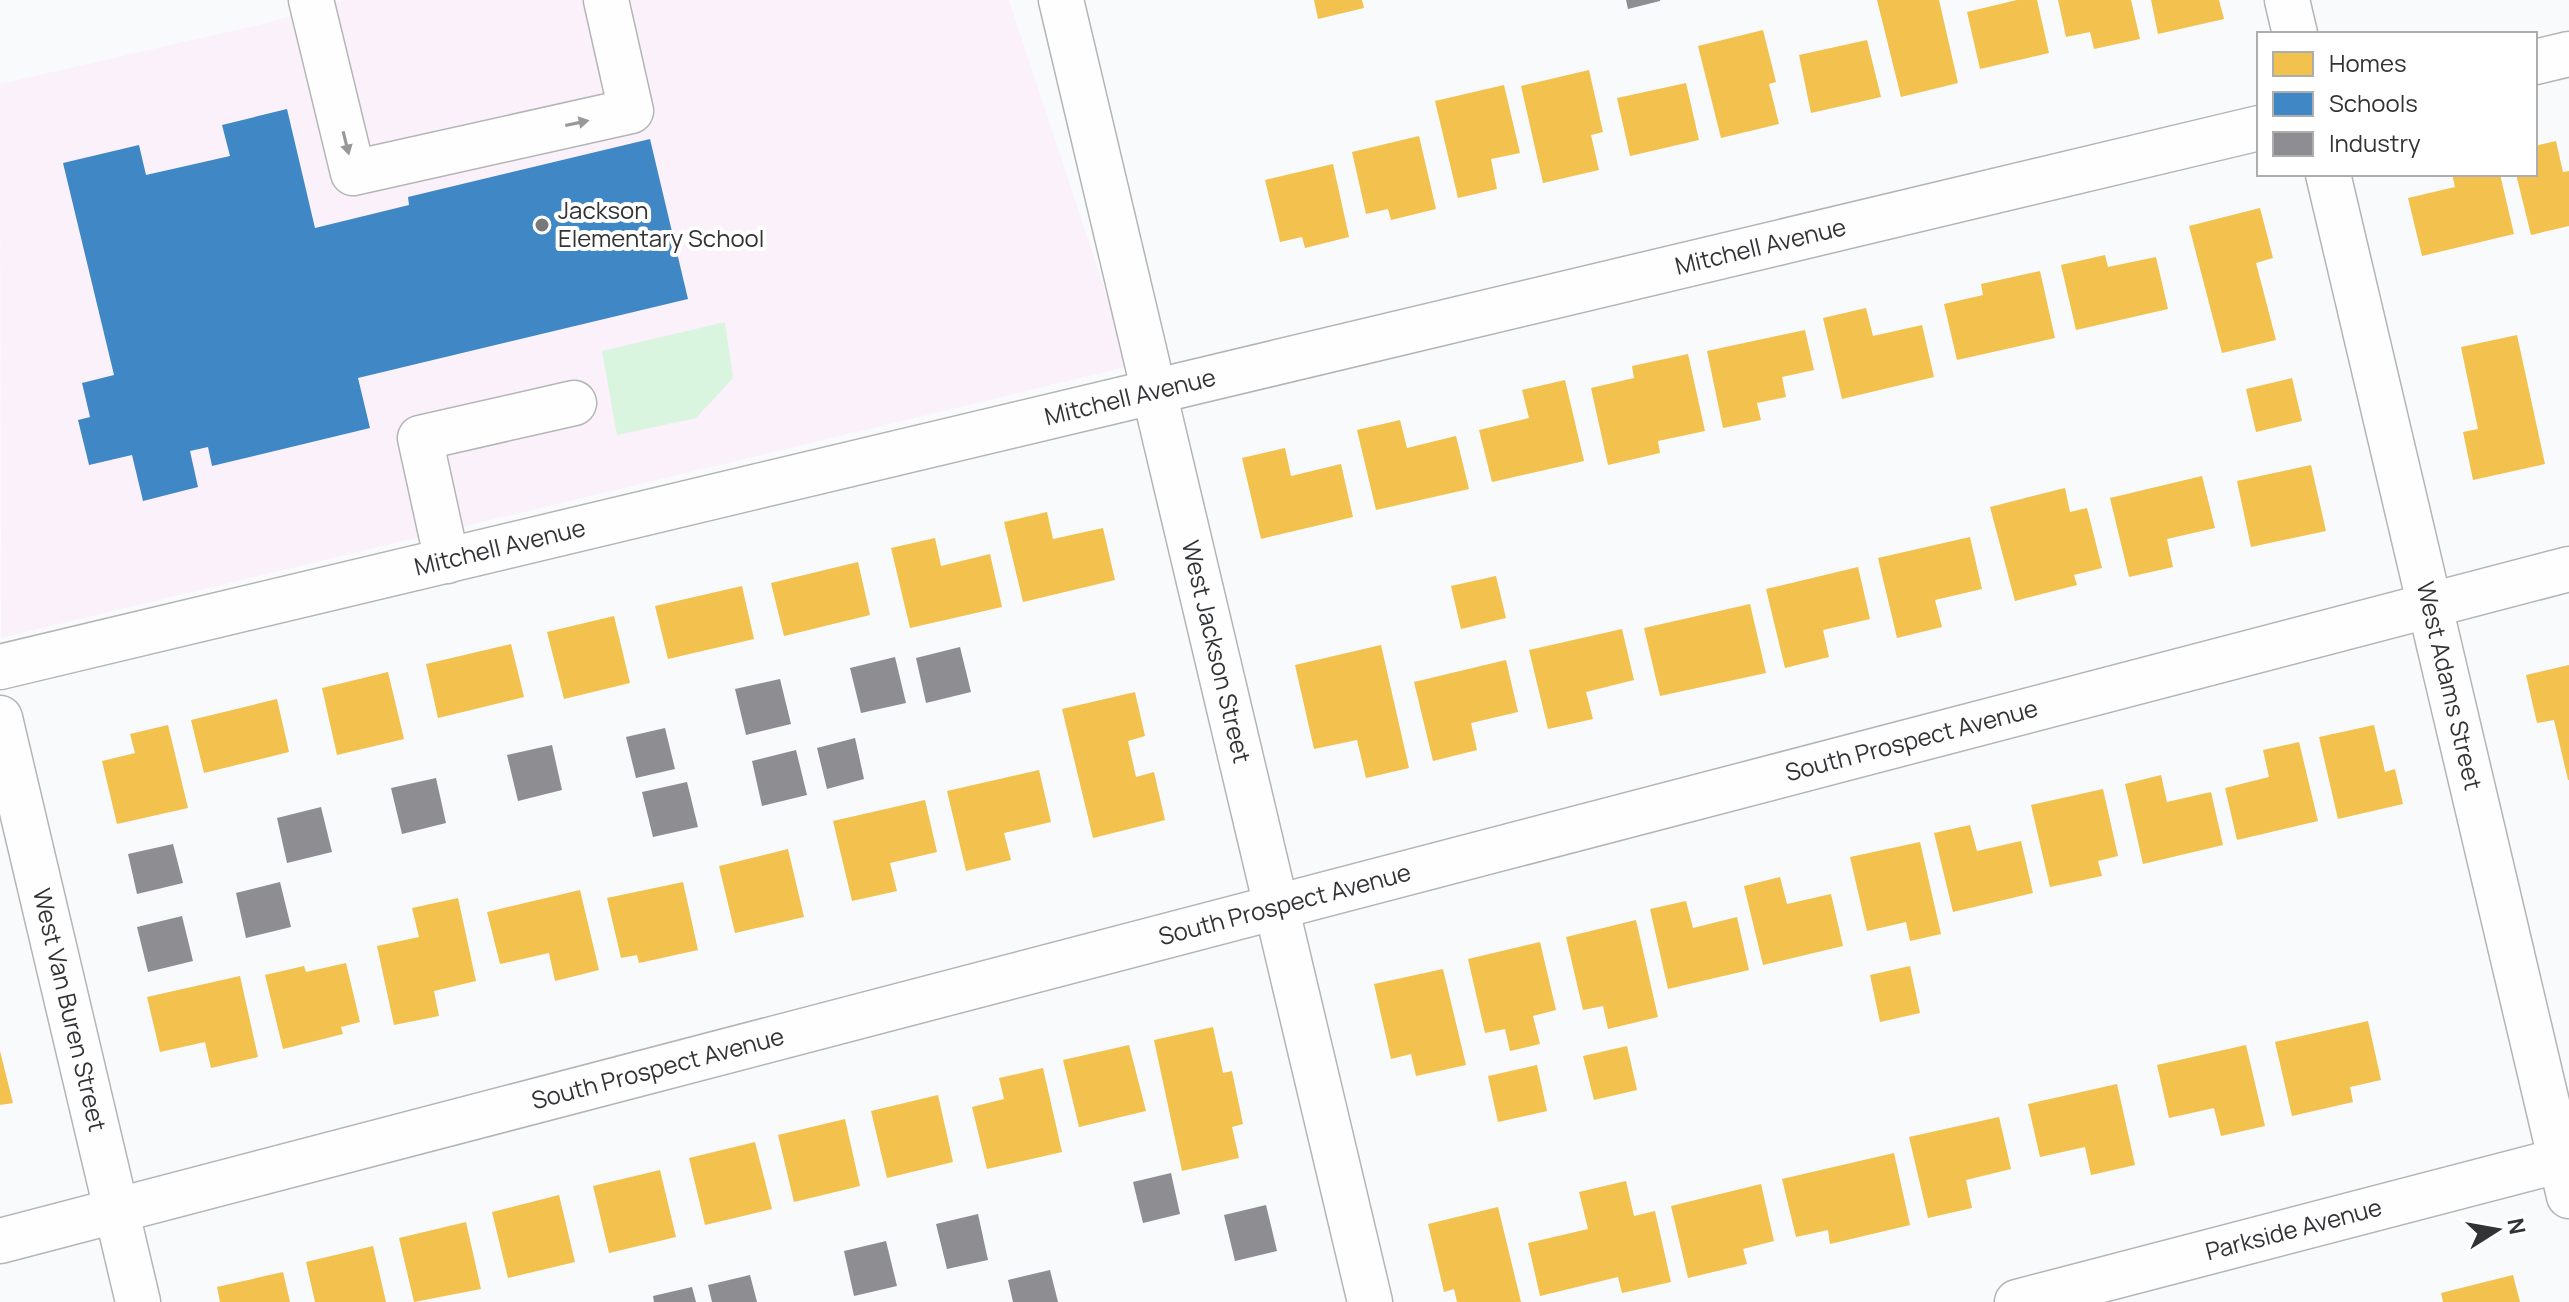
<svg xmlns="http://www.w3.org/2000/svg" width="2569" height="1302" viewBox="0 0 2569 1302" font-family="Manrope,sans-serif">
  <style>
    .education { fill: #fbf1fa }
    .green { fill: #d9f4df }
    .homes { fill: #f2c14e }
    .schools { fill: #3f88c5 }
    .industry { fill: #8d8d92 }
    .lines { fill: none; stroke-linecap: round; stroke-linejoin: round }
    .minor-casing { stroke: #b4b5b6; stroke-width: 47 }
    .minor { stroke: #fefeff; stroke-width: 44 }
    .oneway { fill: #98989a }
    .poi-dot { fill: #78797b; stroke: #fff; stroke-width: 3 }
    .labels { text-anchor: middle; stroke-width: 8; stroke-linejoin: round; paint-order: stroke }
    .poi-label { font-size: 24px; fill: #323335; stroke: #fff; text-anchor: start }
    .street-label { font-size: 24px; fill: #323335; stroke: #fff }
  </style>
  <rect width="100%" height="100%" fill="#f9fafc"/>
  <path class="education" d="M345,0H1009L1130,366L1,638L0,84L267,23Z"/>
  <path class="green" d="M725,322L733,378L696,418L617,435L602,351Z"/>
  <g class="homes">
    <path d="M1314,0H1362L1364,8L1318,19Z"/>
    <path d="M1877,0H1939L1958,83L1901,97Z"/>
    <path d="M2017,0H2037L2049,53L1980,69L1967,12Z"/>
    <path d="M2058,0H2131L2140,39L2094,49L2090,32L2066,37Z"/>
    <path d="M2151,0H2219L2224,19L2158,34Z"/>
    <path d="M1763,30L1776,82L1769,84L1779,124L1721,138L1698,46Z"/>
    <path d="M1867,40L1881,97L1811,113L1799,55Z"/>
    <path d="M1589,70L1603,132L1591,135L1599,170L1543,183L1521,86Z"/>
    <path d="M1686,83L1699,140L1630,156L1617,98Z"/>
    <path d="M1504,85L1520,153L1491,159L1497,189L1458,198L1435,101Z"/>
    <path d="M1419,136L1436,209L1391,220L1388,209L1366,214L1352,152Z"/>
    <path d="M2556,141L2563,172L2569,171V226L2531,235L2516,174H2535V146Z"/>
    <path d="M1333,164L1349,237L1305,248L1302,237L1280,242L1265,180Z"/>
    <path d="M2452,174H2500L2514,234L2422,256L2408,198L2455,187Z"/>
    <path d="M2260,208L2273,258L2256,263L2276,340L2222,353L2189,226Z"/>
    <path d="M2105,255L2108,267L2156,257L2168,309L2076,330L2061,265Z"/>
    <path d="M2040,271L2055,338L1957,360L1944,304L1983,295L1981,284Z"/>
    <path d="M1866,308L1873,336L1922,325L1934,377L1842,399L1823,318Z"/>
    <path d="M1805,330L1814,370L1782,377L1786,397L1757,403L1761,420L1723,428L1707,351Z"/>
    <path d="M2517,335L2545,464L2473,480L2463,432L2478,429L2461,347Z"/>
    <path d="M1688,354L1705,431L1658,441L1660,453L1608,465L1591,388L1634,378L1632,366Z"/>
    <path d="M2292,378L2302,421L2256,432L2246,389Z"/>
    <path d="M1565,380L1584,461L1492,482L1479,430L1529,418L1522,390Z"/>
    <path d="M1400,420L1407,448L1456,436L1469,489L1376,510L1357,430Z"/>
    <path d="M1285,448L1291,476L1341,464L1353,517L1261,539L1242,458Z"/>
    <path d="M2311,465L2326,531L2251,547L2237,481Z"/>
    <path d="M2202,476L2215,528L2167,539L2173,567L2129,577L2110,498Z"/>
    <path d="M2065,488L2070,512L2087,508L2102,568L2074,575L2077,585L2015,601L1990,507Z"/>
    <path d="M1047,512L1053,539L1103,528L1115,580L1023,602L1004,522Z"/>
    <path d="M1970,537L1982,589L1935,600L1942,627L1897,638L1878,558Z"/>
    <path d="M935,538L941,566L990,554L1002,607L910,628L891,548Z"/>
    <path d="M858,562L870,615L784,636L771,583Z"/>
    <path d="M1858,567L1870,619L1823,630L1829,657L1785,668L1766,589Z"/>
    <path d="M1496,576L1506,618L1461,629L1451,586Z"/>
    <path d="M742,586L754,639L668,659L655,606Z"/>
    <path d="M1750,604L1766,673L1660,696L1644,628Z"/>
    <path d="M614,616L630,683L564,699L547,632Z"/>
    <path d="M1622,629L1634,680L1586,692L1593,719L1548,729L1529,650Z"/>
    <path d="M511,644L524,697L438,718L426,664Z"/>
    <path d="M1381,645L1409,768L1366,778L1357,740L1314,749L1295,665Z"/>
    <path d="M1506,660L1518,712L1471,723L1477,750L1433,761L1414,682Z"/>
    <path d="M2569,665V780H2568L2554,720L2537,723L2526,675Z"/>
    <path d="M388,672L404,739L337,755L322,688Z"/>
    <path d="M1135,692L1145,736L1128,741L1136,777L1154,772L1165,820L1093,838L1062,709Z"/>
    <path d="M277,699L289,752L204,773L191,720Z"/>
    <path d="M168,725L188,808L117,824L102,761L135,753L130,734Z"/>
    <path d="M2374,725L2385,772L2395,769L2403,804L2338,819L2319,737Z"/>
    <path d="M2299,742L2318,821L2237,840L2225,788L2269,777L2263,750Z"/>
    <path d="M1039,770L1051,822L1004,833L1011,860L966,871L947,791Z"/>
    <path d="M2161,775L2167,802L2211,792L2223,845L2143,864L2125,784Z"/>
    <path d="M2103,789L2118,856L2098,861L2102,876L2050,887L2031,805Z"/>
    <path d="M925,800L937,852L890,863L897,891L852,901L833,821Z"/>
    <path d="M1970,825L1977,851L2021,841L2033,893L1953,912L1934,833Z"/>
    <path d="M1920,842L1941,934L1910,941L1906,922L1867,931L1850,857Z"/>
    <path d="M788,849L804,917L735,933L719,866Z"/>
    <path d="M1780,877L1787,904L1831,894L1843,946L1763,965L1744,886Z"/>
    <path d="M683,882L698,950L639,963L637,955L621,958L607,898Z"/>
    <path d="M580,890L599,970L555,981L549,953L500,964L487,912Z"/>
    <path d="M458,898L476,981L434,991L439,1016L394,1025L377,946L419,937L412,908Z"/>
    <path d="M1686,901L1693,928L1737,917L1749,970L1668,989L1650,909Z"/>
    <path d="M1636,920L1658,1017L1608,1029L1603,1006L1583,1010L1566,937Z"/>
    <path d="M1540,942L1556,1010L1533,1016L1540,1044L1510,1051L1505,1029L1485,1033L1468,959Z"/>
    <path d="M346,963L360,1022L341,1027L343,1034L283,1049L265,975L304,966L306,972Z"/>
    <path d="M1910,966L1920,1013L1880,1022L1870,975Z"/>
    <path d="M1443,969L1466,1065L1416,1076L1411,1054L1391,1059L1374,984Z"/>
    <path d="M240,976L258,1057L211,1068L205,1042L160,1052L147,997Z"/>
    <path d="M2368,1021L2381,1080L2350,1087L2353,1102L2292,1116L2275,1042Z"/>
    <path d="M1213,1027L1223,1073L1232,1071L1243,1124L1232,1127L1239,1158L1182,1171L1154,1040Z"/>
    <path d="M1129,1045L1146,1111L1079,1127L1063,1060Z"/>
    <path d="M2246,1045L2265,1126L2221,1136L2214,1108L2169,1118L2157,1065Z"/>
    <path d="M1627,1046L1637,1090L1594,1100L1583,1056Z"/>
    <path d="M0,1051L13,1103L0,1105Z"/>
    <path d="M1537,1065L1547,1111L1498,1122L1488,1076Z"/>
    <path d="M1043,1068L1062,1152L987,1169L972,1107L1004,1099L999,1078Z"/>
    <path d="M2117,1084L2135,1165L2091,1175L2085,1147L2040,1157L2028,1104Z"/>
    <path d="M938,1095L953,1162L887,1178L871,1111Z"/>
    <path d="M1999,1117L2011,1169L1966,1180L1972,1208L1928,1218L1909,1137Z"/>
    <path d="M845,1119L860,1186L794,1202L778,1135Z"/>
    <path d="M755,1142L772,1209L705,1225L689,1158Z"/>
    <path d="M1894,1153L1910,1225L1830,1244L1828,1230L1796,1237L1782,1179Z"/>
    <path d="M660,1170L676,1237L609,1253L593,1186Z"/>
    <path d="M1626,1181L1634,1216L1655,1211L1671,1282L1622,1293L1618,1277L1540,1296L1528,1243L1588,1229L1579,1192Z"/>
    <path d="M1761,1184L1774,1241L1743,1249L1747,1264L1688,1278L1671,1206Z"/>
    <path d="M559,1195L575,1262L508,1278L492,1212Z"/>
    <path d="M1498,1207L1521,1302H1457L1454,1289L1444,1292L1428,1224Z"/>
    <path d="M466,1222L481,1289L414,1302L399,1238Z"/>
    <path d="M373,1246L386,1302H315L306,1262Z"/>
    <path d="M283,1272L290,1302H220L217,1287Z"/>
    <path d="M2513,1275L2520,1302H2443L2441,1293Z"/>
  </g>
  <path class="schools" d="M287,109L315,228L409,205L408,197L650,139L688,299L358,378L370,428L212,466L208,447L190,451L198,487L143,501L132,455L89,465L78,420L90,417L82,383L114,375L63,163L139,145L146,175L230,156L222,125Z"/>
  <g class="industry">
    <path d="M1626,0H1660V1L1628,9Z"/>
    <path d="M960,647L971,692L926,703L916,658Z"/>
    <path d="M895,657L906,703L861,713L850,668Z"/>
    <path d="M780,679L791,724L746,735L735,689Z"/>
    <path d="M665,728L675,769L636,778L626,737Z"/>
    <path d="M855,738L864,779L827,789L817,748Z"/>
    <path d="M552,745L562,790L518,801L507,755Z"/>
    <path d="M796,750L807,795L762,806L752,761Z"/>
    <path d="M436,778L446,823L402,834L391,788Z"/>
    <path d="M687,782L698,827L653,837L642,792Z"/>
    <path d="M321,807L332,852L287,863L277,818Z"/>
    <path d="M173,844L183,883L137,894L128,854Z"/>
    <path d="M280,882L291,927L246,938L236,893Z"/>
    <path d="M182,916L193,961L148,972L137,927Z"/>
    <path d="M1171,1173L1180,1214L1143,1223L1133,1182Z"/>
    <path d="M1266,1205L1277,1251L1235,1261L1224,1215Z"/>
    <path d="M978,1214L988,1260L947,1269L936,1224Z"/>
    <path d="M886,1241L897,1286L854,1296L844,1251Z"/>
    <path d="M1050,1270L1058,1302H1013L1008,1280Z"/>
    <path d="M750,1275L757,1302H712L708,1285Z"/>
    <path d="M692,1287L696,1302H654L653,1296Z"/>
  </g>
  <g class="lines">
    <defs>
      <g id="minor">
        <path d="M311,0L353,173L631,111L606,0"/>
        <path id="s1" d="M1061,0L1370,1302"/>
        <path d="M2287,0L2295,34"/>
        <path d="M2535,62L2569,54"/>
        <path id="s2" d="M2328,174L2569,1196"/>
        <path d="M447,561L420,438L574,403"/>
        <path id="s3" d="M0,667L2259,128"/>
        <path id="s4" d="M0,718L138,1302"/>
        <path id="s5" d="M0,1241L2569,569"/>
        <path id="s6" d="M2017,1302L2569,1158"/>
      </g>
    </defs>
    <use href="#minor" class="minor-casing"/>
    <use href="#minor" class="minor"/>
  </g>
  <defs><path id="oneway-solid" d="M-6-.8H1V-3.2L6.5 0L1 3.2V.8H-6Z" transform="scale(2)"/></defs>
  <g class="oneway">
    <use href="#oneway-solid" transform="translate(577 123) rotate(-12)"/>
    <use href="#oneway-solid" transform="translate(346 143) rotate(76)"/>
  </g>
  <circle class="poi-dot" cx="542" cy="225" r="8"/>
  <g class="labels">
    <g class="poi-label">
      <text x="558" y="219">Jackson<tspan x="558" dy="28">Elementary School</tspan></text>
    </g>
    <g class="street-label">
      <text dy="8" stroke="none"><textPath href="#s3" startOffset="1810">Mitchell Avenue</textPath></text>
      <text dy="8" stroke="none"><textPath href="#s3" startOffset="1162">Mitchell Avenue</textPath></text>
      <text dy="8" stroke="none"><textPath href="#s3" startOffset="514">Mitchell Avenue</textPath></text>
      <text dy="8" stroke="none"><textPath href="#s1" startOffset="670">West Jackson Street</textPath></text>
      <text dy="8" stroke="none"><textPath href="#s2" startOffset="526">West Adams Street</textPath></text>
      <text dy="8" stroke="none"><textPath href="#s5" startOffset="1976">South Prospect Avenue</textPath></text>
      <text dy="8" stroke="none"><textPath href="#s5" startOffset="1328">South Prospect Avenue</textPath></text>
      <text dy="8" stroke="none"><textPath href="#s4" startOffset="300">West Van Buren Street</textPath></text>
      <text dy="8" stroke="none"><textPath href="#s5" startOffset="680">South Prospect Avenue</textPath></text>
      <text dy="8" stroke="none"><textPath href="#s6" startOffset="286">Parkside Avenue</textPath></text>
    </g>
  </g>
  <rect x="2257" y="32" width="280" height="144" fill="#ffffff" stroke="#adadae" stroke-width="2"/>
  <rect x="2273" y="52" width="40" height="24" fill="#f2c14e" stroke="#adadae" stroke-width="2"/>
  <text x="2329" y="72" font-size="24" fill="#323335">Homes</text>
  <rect x="2273" y="92" width="40" height="24" fill="#3f88c5" stroke="#adadae" stroke-width="2"/>
  <text x="2329" y="112" font-size="24" fill="#323335">Schools</text>
  <rect x="2273" y="132" width="40" height="24" fill="#8d8d92" stroke="#adadae" stroke-width="2"/>
  <text x="2329" y="152" font-size="24" fill="#323335">Industry</text>
  <g transform="translate(2497 1230) rotate(79)" stroke="#ffffff" stroke-width="6" paint-order="stroke">
  <path d="M0-6L14 30L0 20L-14 30Z" fill="#323335"/>
  <text y="-12" font-size="22" font-weight="bold" text-anchor="middle" fill="#323335">N</text>
  </g>
</svg>
